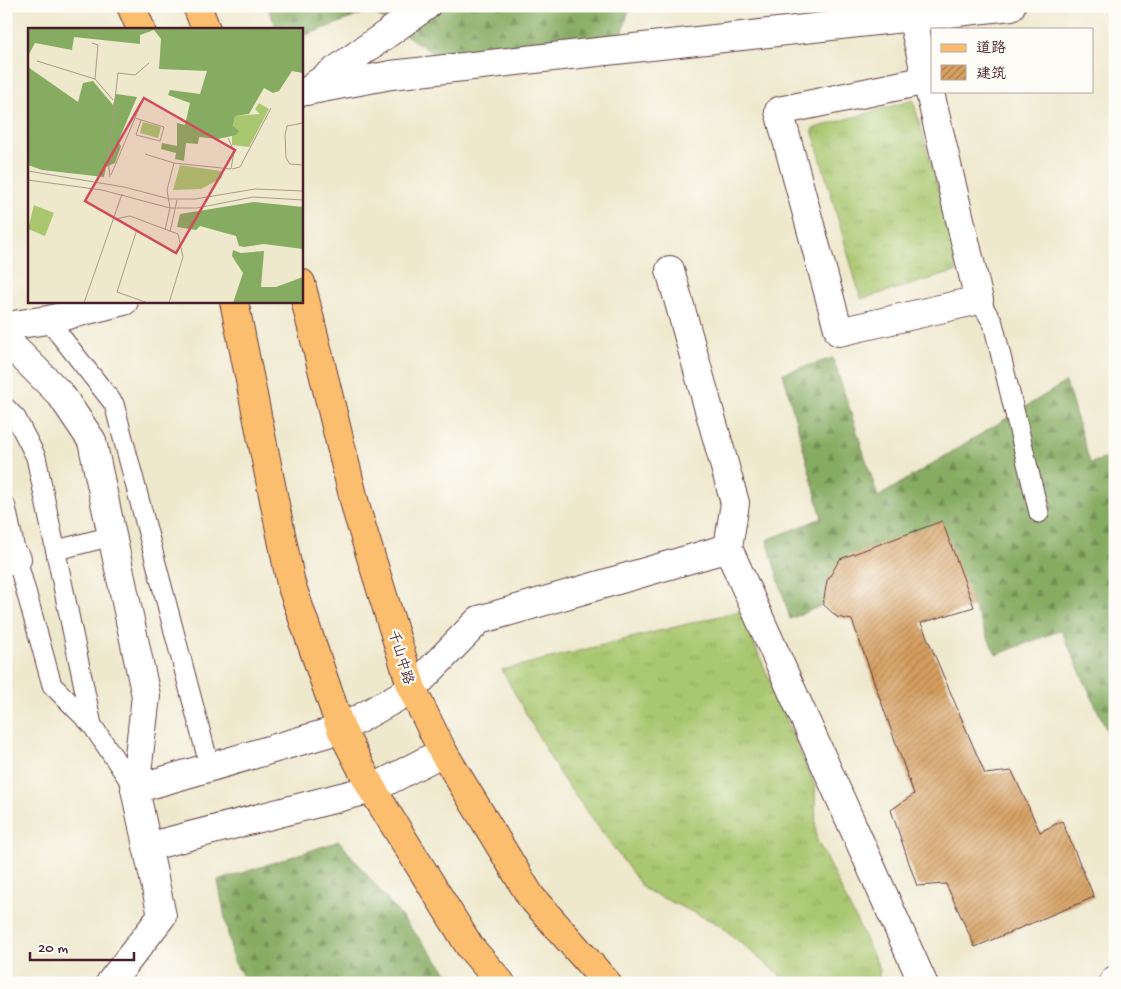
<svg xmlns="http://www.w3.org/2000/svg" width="1121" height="989" font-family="'Gochi Hand','LXGW WenKai TC',sans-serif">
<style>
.grass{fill:url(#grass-tufts);stroke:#7a734d}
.forest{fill:url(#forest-firs);stroke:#686646}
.building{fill:url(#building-hatch)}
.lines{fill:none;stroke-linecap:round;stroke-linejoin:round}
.service-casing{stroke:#633d43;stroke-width:21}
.minor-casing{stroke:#633d43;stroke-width:30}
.primary-casing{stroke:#633d43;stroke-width:30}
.service{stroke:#fff;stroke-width:19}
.minor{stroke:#fff;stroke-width:28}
.primary{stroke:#fbbd6e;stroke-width:28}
.labels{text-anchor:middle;stroke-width:4.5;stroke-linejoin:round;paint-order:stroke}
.street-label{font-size:14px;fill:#4a1f2b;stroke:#fdfcf7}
.inset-road{fill:none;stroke:#ac988c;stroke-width:1}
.view{fill:#d1495b;fill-opacity:0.15;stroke:#d1495b;stroke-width:2.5}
.inset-edge{fill:none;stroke:#4a1f2b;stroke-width:2.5}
</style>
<defs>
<pattern id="grass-tufts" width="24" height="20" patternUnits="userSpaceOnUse" patternTransform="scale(1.25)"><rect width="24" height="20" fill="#a9c76f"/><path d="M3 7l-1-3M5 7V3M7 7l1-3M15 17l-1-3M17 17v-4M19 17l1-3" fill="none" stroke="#93aa60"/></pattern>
<pattern id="forest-firs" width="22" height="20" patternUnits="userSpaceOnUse" patternTransform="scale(1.25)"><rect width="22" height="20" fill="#86ac62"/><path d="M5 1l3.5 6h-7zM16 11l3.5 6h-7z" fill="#708b51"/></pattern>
<pattern id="building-hatch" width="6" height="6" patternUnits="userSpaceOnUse" patternTransform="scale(1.25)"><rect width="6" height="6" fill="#d59f5f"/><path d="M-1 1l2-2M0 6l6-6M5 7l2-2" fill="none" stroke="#af814f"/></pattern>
</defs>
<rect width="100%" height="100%" fill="#fdfcf7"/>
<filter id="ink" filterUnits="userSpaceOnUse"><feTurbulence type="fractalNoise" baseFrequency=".02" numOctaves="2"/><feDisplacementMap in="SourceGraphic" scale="10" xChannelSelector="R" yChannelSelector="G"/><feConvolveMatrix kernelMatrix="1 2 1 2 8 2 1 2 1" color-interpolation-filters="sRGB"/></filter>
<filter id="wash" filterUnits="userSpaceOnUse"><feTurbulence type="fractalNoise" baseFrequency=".0096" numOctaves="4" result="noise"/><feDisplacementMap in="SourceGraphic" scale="20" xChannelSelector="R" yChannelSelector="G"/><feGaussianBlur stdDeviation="1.12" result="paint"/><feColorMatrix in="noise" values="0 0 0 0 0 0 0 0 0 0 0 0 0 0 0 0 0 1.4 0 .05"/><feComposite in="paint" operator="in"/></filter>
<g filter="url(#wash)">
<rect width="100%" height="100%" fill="#eee8cc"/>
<path class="grass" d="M913,100L961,270L861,299L812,129Z
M740,611L815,786L816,838L880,969L878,983H789L718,924L644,889L560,775L502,670Z"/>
<path class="forest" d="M267,6H630L621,39L452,66L370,11L301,37V29H277Z
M833,358L878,497L1066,382L1090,463L1115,456V748L1061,630L996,655L948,551L790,619L767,540L822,518L783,373Z
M339,841L456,983H247L233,960L218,881Z"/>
<g id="blocks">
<path class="building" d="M942,521L974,607L921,623L985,774L1012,771L1040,832L1062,821L1094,897L975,947L946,884L917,886L891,810L914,794L852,620L837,617L823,604L827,581L840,559Z"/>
</g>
</g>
<g filter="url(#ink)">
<use href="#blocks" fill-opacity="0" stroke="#633d43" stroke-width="1"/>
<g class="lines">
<defs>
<path id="service" d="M979,300L993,323L1039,513
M48,320L114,404L210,768
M6,408L16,418L36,457L92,725L135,789
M6,507L17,559L52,685L92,725
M57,550L112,536"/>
<path id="minor" d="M912,17L979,300L839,332L779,111L927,80
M315,85L426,6
M301,92L391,75L1011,6
M670,270L735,503L728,548L923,983
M6,326L48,320L124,301
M6,340L61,395L92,441L146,696L135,789L162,916L110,983
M6,562L17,559
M135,789L341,729L412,689L479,620L728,548
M147,847L372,789L443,752
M1113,983L1115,980"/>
<path id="primary" d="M131,6L141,29
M197,6L206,29
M301,283L357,512L412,689L443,752L531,897L607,983
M234,301L291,584L341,729L372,789L470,947L501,983"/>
</defs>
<use href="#service" class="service-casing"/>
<use href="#minor" class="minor-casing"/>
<use href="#primary" class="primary-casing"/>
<use href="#service" class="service"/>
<use href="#minor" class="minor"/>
<use href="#primary" class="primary"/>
</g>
</g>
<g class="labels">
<g class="street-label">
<text transform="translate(402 657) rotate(73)" y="5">千山中路</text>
</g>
</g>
<g transform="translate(28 28)">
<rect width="275" height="275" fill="#eee8cc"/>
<path d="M231,75L241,81L221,119L204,117V107H208L205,98L207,88L232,86L227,81ZM115,94L133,99L130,110L112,105ZM152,137L193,143L194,150L173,161L145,162Z" fill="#a9c76f"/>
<path d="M0,0H275V45L264,43L251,63L245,65L236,60L221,86L207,88L205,98L211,103L208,107L190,111L171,109L170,116L158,115L156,133L147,131L148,125L133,121L134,115L149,118V95L157,97L162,75L140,67L142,62L172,66L179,43L131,41L133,11L126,2L112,7V16L46,9L44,22L7,15L0,28ZM0,39L50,74L55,55L65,53L85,77L88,66L109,69L90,114L93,118L87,135L78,139L76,149L14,142L0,137ZM226,174L275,179V221L236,216L216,219L211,218L208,208L172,198L168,202L149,199L152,186ZM205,222L213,225L236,223L233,259H248L275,249V275H205L215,245L204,228Z" fill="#86ac62"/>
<path d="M6,177L26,185L17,208L0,201Z" fill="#a9c76f"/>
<path class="inset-road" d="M64,15L70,17L67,51M9,33L67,51L85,72M107,90L136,99L132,113L108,107L113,92M275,95L259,98L257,107L258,130L262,136L275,137M117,126L146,135L203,141L206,123L200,110M204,141L212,139L243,80M0,143L96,159L142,171H167L227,161L275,163M83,147L115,71M82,149L80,132L90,45L107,47L121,35M0,152L74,162L142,180H169L225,169L275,172M87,191L102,188L150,206L155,229L141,275M109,201L89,264L120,275M137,202L142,180L139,162L146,135M142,204L149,172M56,275L94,166"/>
<path class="view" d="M116,70L207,122L148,225L57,173Z"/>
<rect width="275" height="275" class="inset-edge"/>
</g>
<rect width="1121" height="989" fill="none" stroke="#fdfcf7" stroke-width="25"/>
<rect x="931" y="28" width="162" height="65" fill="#fdfcf7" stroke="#b5a4a5"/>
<rect x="941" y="44" width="25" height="8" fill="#fbbd6e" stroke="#b5a4a5"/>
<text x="976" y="52" font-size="15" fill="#4a1f2b">道路</text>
<rect x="941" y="65" width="25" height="15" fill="url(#building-hatch)" stroke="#b5a4a5"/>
<text x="976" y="78" font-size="15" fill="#4a1f2b">建筑</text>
<path d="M30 952v8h104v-8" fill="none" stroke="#4a1f2b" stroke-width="2.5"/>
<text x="38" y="952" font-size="15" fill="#4a1f2b" stroke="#fdfcf7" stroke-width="4" paint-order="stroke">20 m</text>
</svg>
